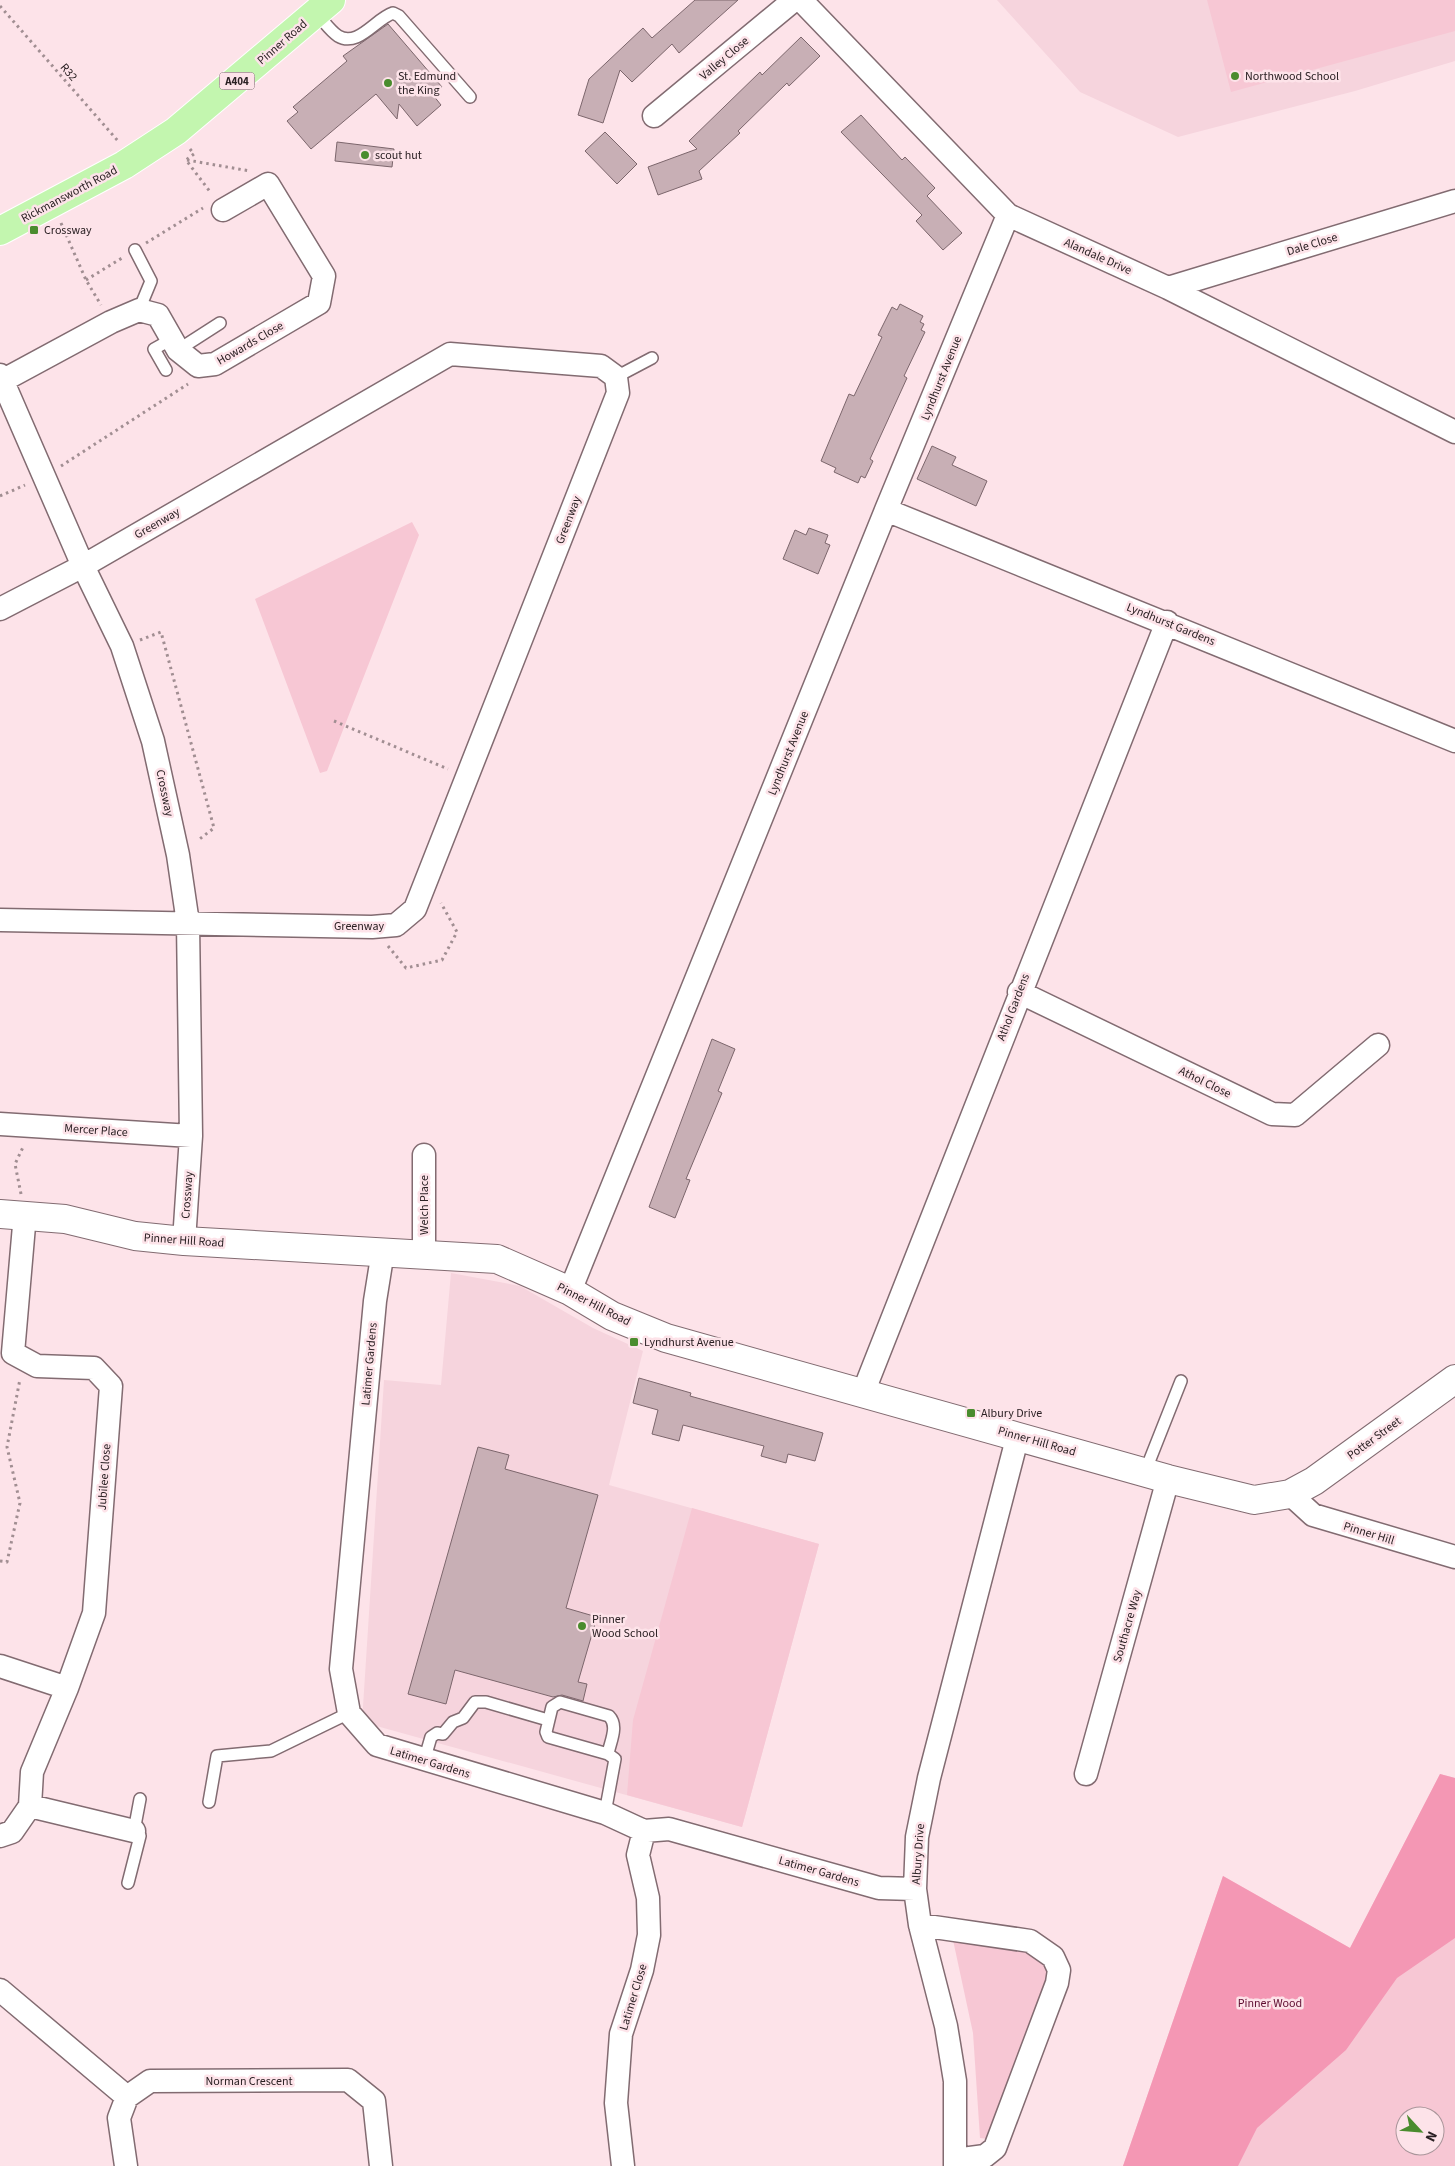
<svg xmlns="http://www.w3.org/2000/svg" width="1455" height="2166" font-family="'Source Sans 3',sans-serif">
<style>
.built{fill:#f6d4dd}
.green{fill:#f7c7d4;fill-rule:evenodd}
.forest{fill:#f497b4}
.building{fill:#c8afb5;stroke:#7c666c}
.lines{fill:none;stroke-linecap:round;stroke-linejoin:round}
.service-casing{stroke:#826b71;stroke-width:14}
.minor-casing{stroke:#826b71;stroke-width:25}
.tertiary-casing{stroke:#826b71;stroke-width:30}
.primary-casing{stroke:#fff;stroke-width:30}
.path{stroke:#a18e92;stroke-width:3;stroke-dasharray:2.5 4;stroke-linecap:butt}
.service{stroke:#fff;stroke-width:11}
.minor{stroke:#fff;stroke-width:22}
.tertiary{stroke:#fff;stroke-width:28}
.primary{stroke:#c3f6af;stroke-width:28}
.poi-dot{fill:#4a8c2e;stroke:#fde3e9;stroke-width:2}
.labels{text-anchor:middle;stroke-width:5;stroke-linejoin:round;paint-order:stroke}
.shield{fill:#fde3e9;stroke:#6a5b5f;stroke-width:1}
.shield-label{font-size:11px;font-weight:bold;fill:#2b2124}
.street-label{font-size:12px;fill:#2b2124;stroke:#fde3e9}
.poi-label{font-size:12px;fill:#2b2124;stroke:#fde3e9;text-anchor:start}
.park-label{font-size:12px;fill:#5f0d31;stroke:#fde3e9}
</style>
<rect width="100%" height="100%" fill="#fde3e9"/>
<path class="built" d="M997,0H1455V61L1355,91L1178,137L1080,92Z
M451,1273L520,1286L593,1328L643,1351L609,1485L819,1544L742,1827L362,1722L384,1380L441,1385Z"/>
<path class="green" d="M1207,0H1455V31L1231,92Z
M412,522L419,535L327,771L320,773L255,599Z
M692,1508L819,1544L742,1827L627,1795L633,1720Z
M1440,1774L1455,1778V2166H1123L1223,1876L1350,1948ZM1405,2116H1435V2146H1405Z
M953,1940L1032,1948L1048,1959L1049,1976L988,2139L980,2138L973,2033Z"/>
<path class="forest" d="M1440,1774L1455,1778V1938L1397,1978L1346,2050L1257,2128L1238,2166H1123L1223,1876L1350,1948Z"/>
<path class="building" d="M695,0H738L679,53L672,44L632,82L620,70L603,123L578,115L589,79L643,28L652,38Z
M388,24L442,87L433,95L441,105L417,126L399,104L397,119L376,94L311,149L287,121L298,112L293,107L347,61L343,56Z
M801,37L820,56L789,86L787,83L738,131L740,133L699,171L702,179L658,195L648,167L697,149L689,141L760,72L762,75Z
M861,115L902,160L905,157L935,188L927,196L962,233L943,250L916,221L922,215L841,132Z
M605,132L637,164L617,184L585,151Z
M337,142L394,149L392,167L335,161Z
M900,304L923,316L920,322L924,324L921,330L925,332L904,376L907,378L870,459L873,461L865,478L861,476L858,483L834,472L836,468L821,461L849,394L854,396L882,337L878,335L892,307L897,310Z
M932,446L956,457L952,465L987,481L976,506L917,479Z
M809,528L828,535L825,543L830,545L818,574L783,559L795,530L806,535Z
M712,1039L735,1049L718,1091L722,1093L686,1179L690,1180L675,1218L649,1207Z
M639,1378L691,1393L690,1396L823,1433L815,1461L788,1454L786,1463L761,1456L764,1446L683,1425L679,1441L652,1434L658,1410L633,1403Z
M478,1447L509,1455L505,1469L598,1495L566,1608L597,1617L578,1682L587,1684L583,1701L562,1695L553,1697L455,1670L446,1704L408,1694Z"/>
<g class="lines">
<defs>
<path id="service" d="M316,13C323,20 330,31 338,36C358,48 375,19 393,13L399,16L470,97
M135,250L151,281L139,310
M178,350L220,323
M166,370L154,349L172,339
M616,377L652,358
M1145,1472L1181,1381
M424,1761L431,1737L437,1733L443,1734L453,1722L463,1718L475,1702H486L548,1720
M209,1802L217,1756L271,1751L349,1713
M605,1813L615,1759L608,1754C610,1742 619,1726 609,1716L560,1702L552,1707L546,1732L548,1737L608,1754
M128,1883L140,1836L134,1831L140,1799"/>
<path id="minor" d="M801,0L1008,215L1168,288L1455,432
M654,116L794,0
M1168,288L1455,201
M0,375L83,566L122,646L153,741L178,855L188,923L191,1136L184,1241
M0,382L111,322L139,310L158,315L178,350L198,366L215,364L319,303L324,276L268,184L223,210
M886,510L1455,741
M0,609L83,566L450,354L601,366L616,377L618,393L415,909L396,925L372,927L0,920
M1019,992L1272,1114L1295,1115L1378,1045
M0,1124L191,1136
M25,1214L13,1353L37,1366L94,1368L111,1386L94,1613L67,1688L32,1772L30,1806L134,1831
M383,1251L375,1301L341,1669L349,1713L377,1745L605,1813L644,1831L669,1829L879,1888L915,1889
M424,1255V1155
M570,1291L886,510L1008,215
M863,1393L1167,622
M1290,1494L1313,1515L1455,1557
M0,1666L67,1688
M1086,1774L1168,1479
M0,1836L12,1832L30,1806
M920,1925L1030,1941L1053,1957L1059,1970L1057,1983L995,2148L985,2156L955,2160
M0,1990L127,2097
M126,2166L119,2118L127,2097L150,2081L348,2080L374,2101L381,2166
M623,2166L616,2103L621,2034L642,1970L649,1935L648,1898L638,1855L644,1831
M955,2166V2081L946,2026L920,1925L915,1889L917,1837L929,1778L1018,1435"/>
<path id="tertiary" d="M0,1214L65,1219L135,1236L184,1241L497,1259L570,1291L612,1316L666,1338L1168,1479L1254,1500L1290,1494L1314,1481L1455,1379"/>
<path id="primary" d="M0,231L124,165L176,131L331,0"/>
</defs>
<use href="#service" class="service-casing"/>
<use href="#minor" class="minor-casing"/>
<use href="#tertiary" class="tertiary-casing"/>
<use href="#primary" class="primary-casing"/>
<path class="path" d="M0,6L118,141
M190,149L194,154L186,160L211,193
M187,160L250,171
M61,223L86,280L101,305
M146,243L203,208
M86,280L122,258
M61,466L188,384
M0,496L25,485
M140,640L161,632L214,828L197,841
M334,721L448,769
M388,946L406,968L442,960L457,932L441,903
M21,1194L15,1164L24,1145
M0,1561L7,1562L20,1503L7,1447L20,1379"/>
<use href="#service" class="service"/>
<use href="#minor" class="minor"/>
<use href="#tertiary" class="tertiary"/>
<use href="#primary" class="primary"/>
</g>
<g class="poi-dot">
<circle cx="1235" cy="76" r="5"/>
<circle cx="388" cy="83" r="5"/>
<circle cx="365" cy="155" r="5"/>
<rect x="29" y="225" width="10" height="10" rx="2.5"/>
<rect x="629" y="1337" width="10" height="10" rx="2.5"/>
<rect x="966" y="1408" width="10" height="10" rx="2.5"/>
<circle cx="582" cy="1626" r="5"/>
</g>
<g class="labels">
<rect class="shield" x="219.5" y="72.5" width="35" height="17" rx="4"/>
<g class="shield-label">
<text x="237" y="85">A404</text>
</g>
<g class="street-label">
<text transform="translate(282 42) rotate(-41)" y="4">Pinner Road</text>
<text transform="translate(724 58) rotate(-40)" y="4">Valley Close</text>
<text transform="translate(69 72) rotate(49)" y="4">R32</text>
<text transform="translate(69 194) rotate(-28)" y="4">Rickmansworth Road</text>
<text transform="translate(1312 244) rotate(-17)" y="4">Dale Close</text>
<text transform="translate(1098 256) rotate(24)" y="4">Alandale Drive</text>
<text transform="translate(250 343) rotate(-30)" y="4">Howards Close</text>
<text transform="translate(941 378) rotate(-68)" y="4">Lyndhurst Avenue</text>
<text transform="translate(568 520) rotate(-69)" y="4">Greenway</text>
<text transform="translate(157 523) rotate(-30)" y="4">Greenway</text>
<text transform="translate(1171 624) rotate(22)" y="4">Lyndhurst Gardens</text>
<text transform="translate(788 753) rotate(-68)" y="4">Lyndhurst Avenue</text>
<text transform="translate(165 793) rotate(78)" y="4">Crossway</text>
<text x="359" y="930">Greenway</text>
<text transform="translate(1013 1007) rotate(-69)" y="4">Athol Gardens</text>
<text transform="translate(1205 1082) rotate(26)" y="4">Athol Close</text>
<text transform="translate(96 1130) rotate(4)" y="4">Mercer Place</text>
<text transform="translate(187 1195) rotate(-86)" y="4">Crossway</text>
<text transform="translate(424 1205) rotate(-90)" y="4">Welch Place</text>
<text transform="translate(184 1240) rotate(4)" y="4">Pinner Hill Road</text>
<text transform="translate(594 1304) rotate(27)" y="4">Pinner Hill Road</text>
<text transform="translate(369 1364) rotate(-85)" y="4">Latimer Gardens</text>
<text transform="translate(1374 1438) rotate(-36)" y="4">Potter Street</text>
<text transform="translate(1037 1441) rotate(16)" y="4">Pinner Hill Road</text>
<text transform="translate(104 1477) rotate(-86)" y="4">Jubilee Close</text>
<text transform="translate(1369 1533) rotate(17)" y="4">Pinner Hill</text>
<text transform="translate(1127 1626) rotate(-74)" y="4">Southacre Way</text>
<text transform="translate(430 1762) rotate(17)" y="4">Latimer Gardens</text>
<text transform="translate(918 1854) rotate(-86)" y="4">Albury Drive</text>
<text transform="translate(819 1871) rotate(16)" y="4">Latimer Gardens</text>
<text transform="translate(633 1997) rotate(-73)" y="4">Latimer Close</text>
<text x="249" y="2085">Norman Crescent</text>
</g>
<g class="poi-label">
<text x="398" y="80">St. Edmund<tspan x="398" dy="14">the King</tspan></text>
<text x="1245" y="80">Northwood School</text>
<text x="375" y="159">scout hut</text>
<text x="44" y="234">Crossway</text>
<text x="644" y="1346">Lyndhurst Avenue</text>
<text x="981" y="1417">Albury Drive</text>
<text x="592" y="1623">Pinner<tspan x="592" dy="14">Wood School</tspan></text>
</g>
<g class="park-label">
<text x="1270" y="2007">Pinner Wood</text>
</g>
</g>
<g transform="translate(1420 2131) rotate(116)"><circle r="24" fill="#fde3e9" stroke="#a9959a"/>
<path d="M0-4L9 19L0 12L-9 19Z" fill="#4a8c2e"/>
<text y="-8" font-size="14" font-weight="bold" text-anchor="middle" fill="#2b2124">N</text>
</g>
</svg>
